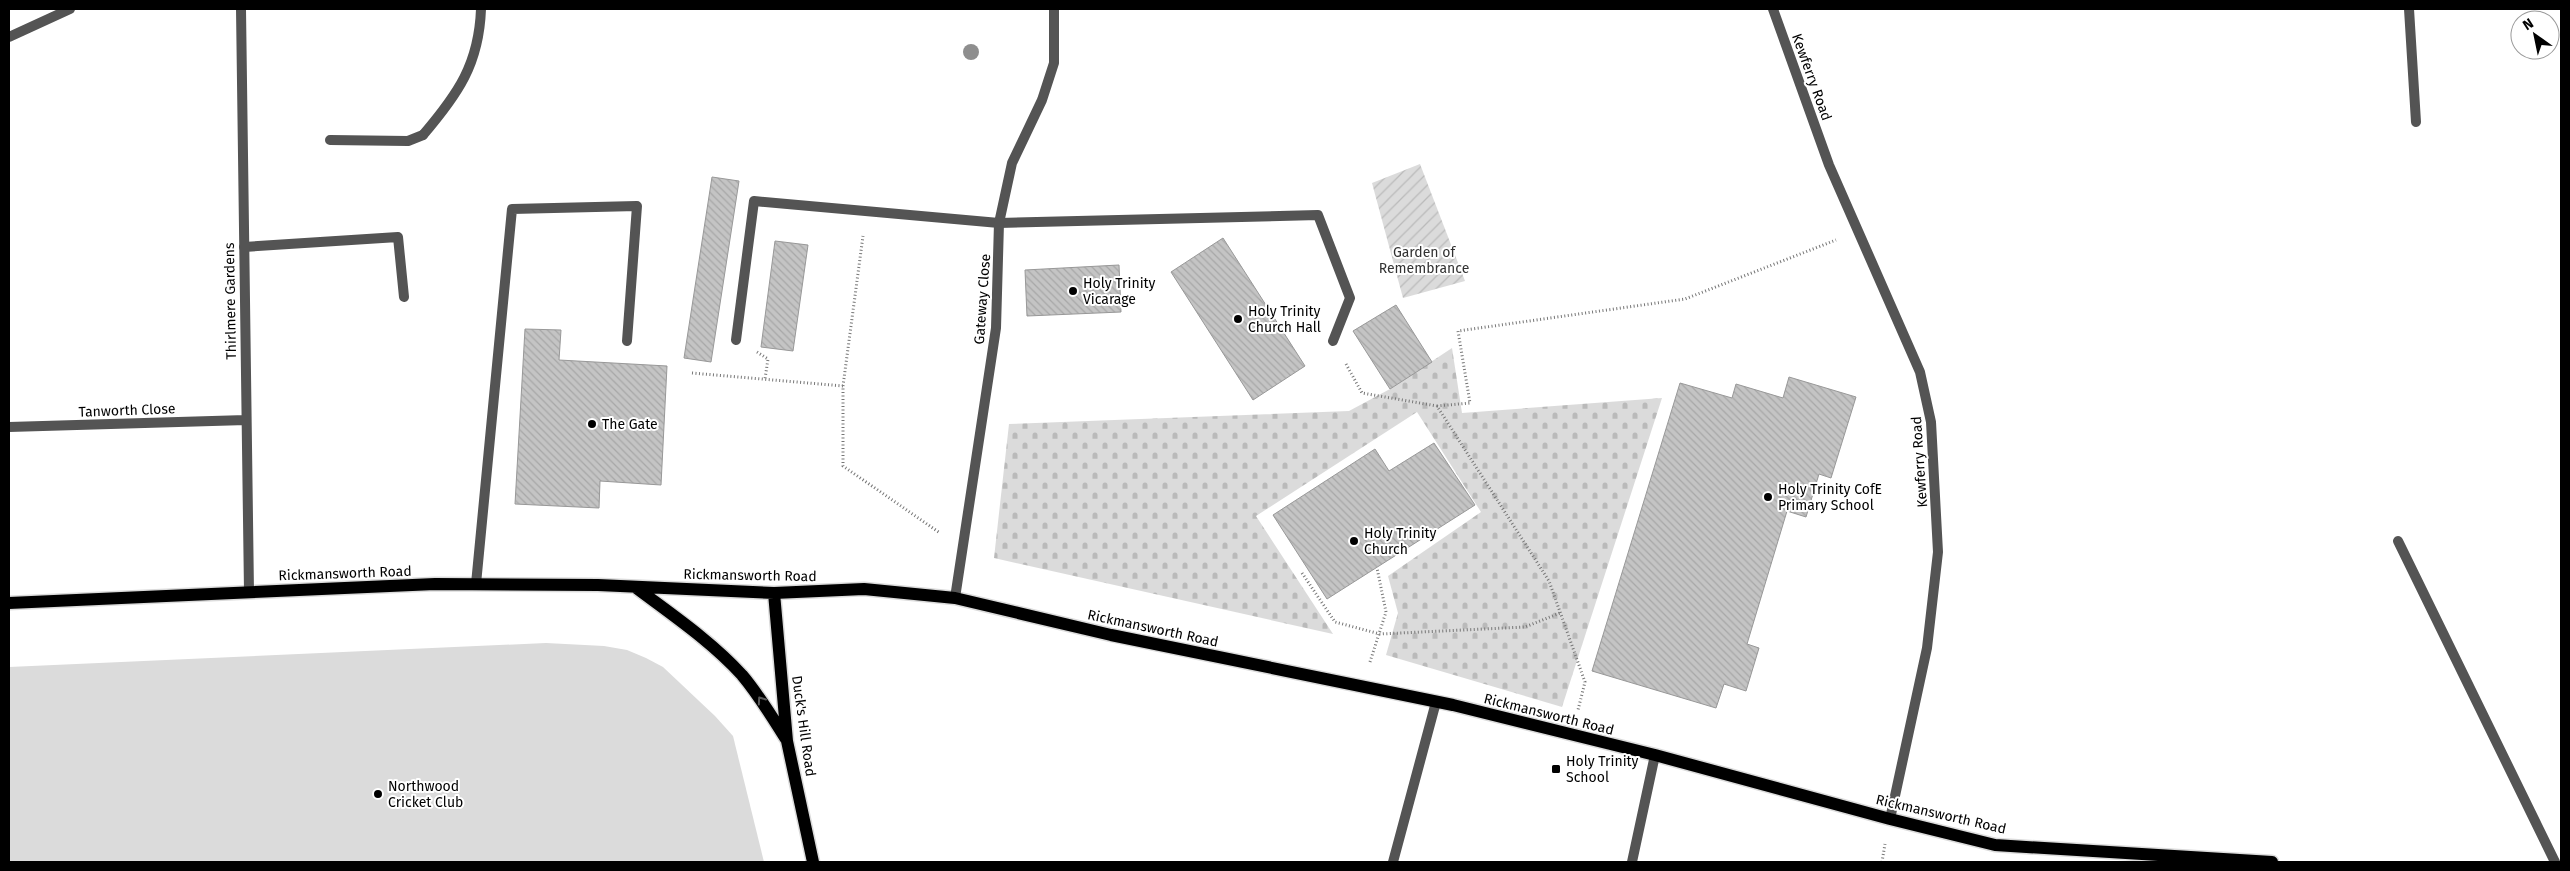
<svg xmlns="http://www.w3.org/2000/svg" width="2570" height="871" font-family="'Fira Sans',sans-serif">
<style>
.cemetery{fill:url(#cemetery-stones)}
.garden{fill:url(#garden-furrows)}
.pitch{fill:#dbdbdb}
.building{fill:url(#building-back-hatch);stroke:#989898}
.lines{fill:none;stroke-linecap:round;stroke-linejoin:round}
.primary-casing{stroke:#dbdbdb;stroke-width:15}
.path{stroke:#767676;stroke-width:3;stroke-dasharray:1 2.5;stroke-linecap:butt}
.lane{stroke:#545454;stroke-width:10}
.street{stroke:#545454;stroke-width:10}
.primary{stroke:#000;stroke-width:12}
.tree{fill:#8e8e8e}
.oneway{stroke:#595959}
.poi-dot{fill:#000;stroke:#fff;stroke-width:2}
.labels{text-anchor:middle;stroke-width:4;stroke-linejoin:round;paint-order:stroke}
.street-label{font-size:14px;fill:#000;stroke:#fff}
.park-label{font-size:14px;fill:#323232;stroke:#fff}
.poi-label{font-size:14px;fill:#000;stroke:#fff;text-anchor:start}
</style>
<defs>
<pattern id="cemetery-stones" width="16" height="16" patternUnits="userSpaceOnUse" patternTransform="scale(1.25)"><rect width="16" height="16" fill="#dbdbdb"/><path d="M2 7V4a2 2 0 0 1 4 0v3zM10 15v-3a2 2 0 0 1 4 0v3z" fill="#bababa"/></pattern>
<pattern id="garden-furrows" width="10" height="10" patternUnits="userSpaceOnUse" patternTransform="scale(1.25)"><rect width="10" height="10" fill="#dbdbdb"/><path d="M-1 1l2-2M0 10L10 0M9 11l2-2" fill="none" stroke="#bababa"/></pattern>
<pattern id="building-back-hatch" width="6" height="6" patternUnits="userSpaceOnUse" patternTransform="scale(1.25)"><rect width="6" height="6" fill="#c4c4c4"/><path d="M-1 5l2 2M0 0l6 6M5-1l2 2" fill="none" stroke="#a7a7a7"/></pattern>
</defs>
<rect width="100%" height="100%" fill="#fff"/>
<path class="cemetery" d="M1452,348L1462,413L1662,398L1562,707L1386,655L1398,613L1388,576L1481,512L1417,412L1256,516L1333,634L994,558L1009,424L1349,411L1390,389Z"/>
<path class="garden" d="M1420,164L1465,281L1403,298L1372,183Z"/>
<path class="pitch" d="M546,643L604,646L627,650L646,658L663,667L715,716L733,736L764,862H9V667Z"/>
<path class="building" d="M712,177L739,181L711,362L684,358Z
M1223,238L1305,366L1253,400L1171,272Z
M775,241L808,245L793,351L761,347Z
M1119,265L1121,312L1027,316L1025,270Z
M1396,305L1432,362L1390,389L1353,331Z
M525,329L561,330L559,360L667,366L661,485L600,481L599,508L515,504Z
M1789,377L1856,397L1831,478L1819,474L1806,517L1787,511L1747,644L1759,648L1746,691L1724,684L1716,708L1592,671L1680,383L1732,398L1736,384L1783,398Z
M1434,443L1475,505L1327,599L1273,515L1375,449L1389,471Z"/>
<g class="lines">
<defs>
<path id="primary" d="M635,587C671,614 711,641 742,675C759,695 772,717 786,739
M774,593L787,741L813,862
M9,603L435,584L598,585L774,593L864,589L955,598L1111,635L1453,705L1655,755L1890,819L1995,845L2272,862"/>
</defs>
<use href="#primary" class="primary-casing"/>
<path class="path" d="M757,352L768,359L765,379
M1346,364L1362,393L1437,406L1549,581L1585,682L1578,710
M692,373L843,386V466L940,533
M843,386L863,236
M1437,406L1470,403L1458,331L1685,299L1836,240
M1302,573L1335,622L1380,634L1525,627L1560,613
M1370,662L1386,612L1377,568
M1882,862L1885,844"/>
<path class="lane" d="M2409,9L2416,122
M330,140L408,141L423,135
M244,247L398,237L404,297
M736,340L754,201L999,223L1318,215L1350,298L1333,341
M2398,541L2555,862
M476,584L512,209L637,206L627,341
M1393,862L1436,702"/>
<path class="street" d="M241,9L249,592
M1773,9L1829,165L1920,372L1931,422L1938,552L1927,648L1890,819
M9,37L70,9
M423,135C458,94 479,64 481,9
M9,427L246,420
M955,598L996,328L999,223L1012,163L1042,100L1054,63V9
M1632,862L1655,755"/>
<use href="#primary" class="primary"/>
</g>
<circle class="tree" cx="971" cy="52" r="8"/>
<defs><path id="oneway-chevron" d="M-2-3.5L2.5 0L-2 3.5" fill="none" stroke-width="1.6" stroke-linecap="round" stroke-linejoin="round" transform="scale(1.25)"/></defs>
<use class="oneway" href="#oneway-chevron" transform="translate(761 700) rotate(-125)"/>
<g class="poi-dot">
<circle cx="1073" cy="291" r="5"/>
<circle cx="1238" cy="319" r="5"/>
<circle cx="592" cy="424" r="5"/>
<circle cx="1768" cy="497" r="5"/>
<circle cx="1354" cy="541" r="5"/>
<rect x="1551" y="764" width="10" height="10" rx="2.5"/>
<circle cx="378" cy="794" r="5"/>
</g>
<g class="labels">
<g class="street-label">
<text transform="translate(1812 77) rotate(70)" y="5">Kewferry Road</text>
<text transform="translate(982 299) rotate(-86)" y="5">Gateway Close</text>
<text transform="translate(230 301) rotate(-91)" y="5">Thirlmere Gardens</text>
<text transform="translate(127 410) rotate(-2)" y="5">Tanworth Close</text>
<text transform="translate(1919 462) rotate(-94)" y="5">Kewferry Road</text>
<text transform="translate(345 573) rotate(-2)" y="5">Rickmansworth Road</text>
<text transform="translate(750 575) rotate(1)" y="5">Rickmansworth Road</text>
<text transform="translate(1153 628) rotate(12)" y="5">Rickmansworth Road</text>
<text transform="translate(1549 714) rotate(14)" y="5">Rickmansworth Road</text>
<text transform="translate(804 726) rotate(82)" y="5">Duck's Hill Road</text>
<text transform="translate(1941 814) rotate(13)" y="5">Rickmansworth Road</text>
</g>
<g class="park-label">
<text x="1424" y="257">Garden of<tspan x="1424" dy="16">Remembrance</tspan></text>
</g>
<g class="poi-label">
<text x="1083" y="288">Holy Trinity<tspan x="1083" dy="16">Vicarage</tspan></text>
<text x="1248" y="316">Holy Trinity<tspan x="1248" dy="16">Church Hall</tspan></text>
<text x="602" y="429">The Gate</text>
<text x="1778" y="494">Holy Trinity CofE<tspan x="1778" dy="16">Primary School</tspan></text>
<text x="1364" y="538">Holy Trinity<tspan x="1364" dy="16">Church</tspan></text>
<text x="1566" y="766">Holy Trinity<tspan x="1566" dy="16">School</tspan></text>
<text x="388" y="791">Northwood<tspan x="388" dy="16">Cricket Club</tspan></text>
</g>
</g>
<rect width="2570" height="871" fill="none" stroke="#000000" stroke-width="20"/>
<g transform="translate(2535 35) rotate(327)"><circle r="24" fill="#ffffff" stroke="#999999"/>
<path d="M0-4L9 19L0 12L-9 19Z" fill="#000000"/>
<text y="-8" font-size="14" font-weight="bold" text-anchor="middle" fill="#000000">N</text>
</g>
</svg>
